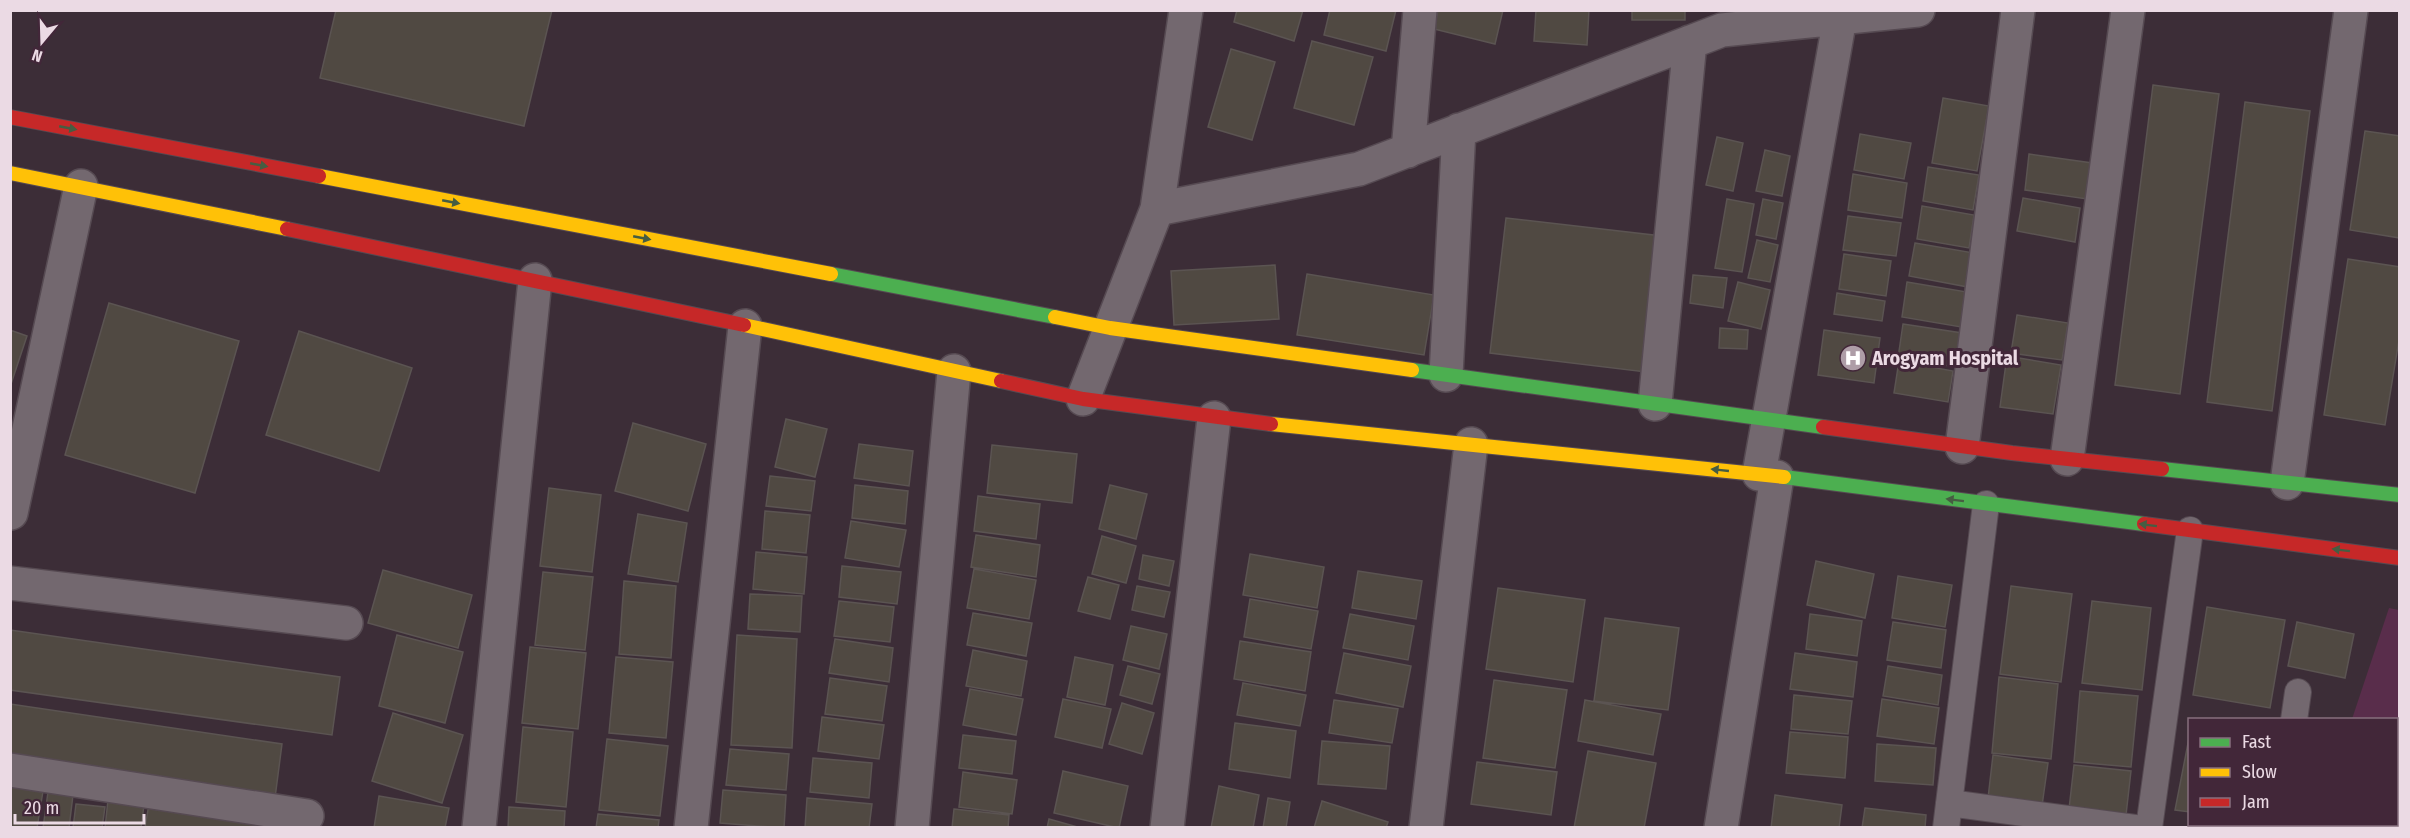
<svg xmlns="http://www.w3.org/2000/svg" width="2410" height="838" font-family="'Fira Sans Condensed',sans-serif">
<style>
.green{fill:#592d4b}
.building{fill:#504942;stroke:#5b5452;stroke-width:1.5}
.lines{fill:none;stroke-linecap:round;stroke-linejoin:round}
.lane-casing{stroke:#564a52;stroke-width:28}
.street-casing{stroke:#564a52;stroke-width:36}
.fast-casing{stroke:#564a52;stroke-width:16}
.slow-casing{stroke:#564a52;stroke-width:16}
.jam-casing{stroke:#564a52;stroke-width:16}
.lane{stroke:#73686f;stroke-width:26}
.street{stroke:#73686f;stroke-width:33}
.fast{stroke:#4caf50;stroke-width:14}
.slow{stroke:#ffc107;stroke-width:14}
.jam{stroke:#c62828;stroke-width:14}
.oneway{fill:#465d42}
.labels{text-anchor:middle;stroke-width:6;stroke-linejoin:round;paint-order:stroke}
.poi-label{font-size:20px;font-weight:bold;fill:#ebdae4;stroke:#422739;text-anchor:start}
</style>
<rect width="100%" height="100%" fill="#3c2d37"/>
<path class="green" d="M2389,608L2399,610V763L2397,762L2396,720L2352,719Z"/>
<path class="building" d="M336,10H552L524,126L320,78Z
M1237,10H1303L1294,41L1234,22Z
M1330,10H1396L1386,51L1324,35Z
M1438,10H1503L1495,44L1434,29Z
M1536,10H1589L1587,45L1534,41Z
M1632,10H1685V20H1632Z
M1312,41L1373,57L1354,125L1294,108Z
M1231,49L1275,62L1252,140L1208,127Z
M2153,85L2219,94L2180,394L2115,385Z
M1943,98L1989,106L1977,171L1932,163Z
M2245,102L2310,111L2272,411L2207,402Z
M2365,131L2400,136V238L2350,230Z
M1860,134L1911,143L1904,179L1854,170Z
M1717,137L1743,143L1733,191L1706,185Z
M1765,150L1790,156L1782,196L1756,191Z
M2029,154L2092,163L2087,199L2025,190Z
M1928,167L1979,175L1973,210L1923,201Z
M1853,174L1907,183L1902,218L1848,210Z
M2023,198L2080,208L2075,242L2017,231Z
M1727,199L1754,204L1742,272L1715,268Z
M1763,199L1783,203L1776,239L1756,235Z
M1922,206L1974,215L1969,248L1917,239Z
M1848,216L1901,223L1896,256L1843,250Z
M1506,218L1662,236L1646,372L1490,353Z
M1757,240L1778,245L1770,282L1748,278Z
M1915,243L1974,253L1968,287L1909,276Z
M1844,254L1891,261L1886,296L1839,289Z
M2348,259L2400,267V334L2385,425L2324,415Z
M1275,265L1279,319L1174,325L1171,271Z
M1307,274L1434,295L1424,355L1297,335Z
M1693,275L1727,278L1723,308L1690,303Z
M1738,282L1770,290L1761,329L1728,321Z
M1907,282L1967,292L1961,327L1902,317Z
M1837,293L1885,301L1882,321L1834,314Z
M109,303L239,341L195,493L65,455Z
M2017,315L2068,323L2062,360L2011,353Z
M1903,324L1962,333L1956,367L1898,358Z
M1720,328L1748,330L1747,349L1719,348Z
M10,330L27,336L10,387Z
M1824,330L1880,338L1874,383L1818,375Z
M299,331L412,368L379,471L266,435Z
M2007,356L2061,365L2053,414L2000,407Z
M1899,361L1953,371L1948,402L1894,393Z
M786,419L827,429L815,477L775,467Z
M633,423L706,444L688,511L615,491Z
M859,444L913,451L909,486L854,478Z
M992,445L1077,454L1072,503L987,493Z
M770,476L815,481L811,511L766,506Z
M855,485L908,491L905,524L852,518Z
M1110,485L1147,494L1136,539L1099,529Z
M549,488L601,495L592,572L540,566Z
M978,496L1040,504L1036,539L974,531Z
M765,511L810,515L806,553L762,549Z
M638,514L687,523L678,582L628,574Z
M851,521L906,530L899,567L845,558Z
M976,535L1040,545L1036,577L971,567Z
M1102,536L1136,546L1126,583L1092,574Z
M756,552L807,557L804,594L753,589Z
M1250,554L1324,567L1317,608L1243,595Z
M1143,555L1174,561L1169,586L1139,579Z
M1816,561L1874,574L1865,618L1807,605Z
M842,566L901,572L897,604L839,597Z
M974,569L1036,580L1029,619L967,608Z
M383,570L472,595L458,648L368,623Z
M1358,571L1422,581L1416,619L1352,608Z
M543,572L593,577L585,650L535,645Z
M1898,576L1952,585L1945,627L1892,618Z
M1088,577L1119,585L1110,619L1078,611Z
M624,581L676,586L671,658L619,654Z
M1137,586L1170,592L1164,617L1132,610Z
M2011,586L2072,594L2061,682L2000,674Z
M1498,588L1585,600L1573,682L1486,669Z
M750,594L802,596L800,632L748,629Z
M1250,599L1318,611L1311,649L1244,637Z
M839,601L894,607L890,642L834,636Z
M2092,601L2151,608L2142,690L2082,683Z
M2207,607L2285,620L2270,708L2193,695Z
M973,613L1032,623L1026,656L967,645Z
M1350,614L1414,626L1408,660L1343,648Z
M1810,614L1862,621L1857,656L1806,649Z
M1605,618L1679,628L1668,710L1594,701Z
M1893,622L1946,630L1941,668L1887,660Z
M2297,622L2354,634L2345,678L2288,666Z
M1131,626L1167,634L1159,669L1123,660Z
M10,630L340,677L332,735L10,690Z
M397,635L463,652L445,723L379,706Z
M737,635L797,639L792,748L731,745Z
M835,639L893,648L889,682L829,673Z
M1240,641L1311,652L1305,691L1234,679Z
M530,647L586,653L578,729L522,723Z
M973,650L1027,661L1021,696L966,686Z
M1344,653L1411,666L1403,707L1336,693Z
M1795,653L1857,662L1853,697L1790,689Z
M616,657L673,662L666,738L609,733Z
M1075,657L1113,665L1105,705L1067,697Z
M1128,666L1160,674L1152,704L1120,695Z
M1888,666L1942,675L1938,705L1883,696Z
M1999,677L2058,684L2051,759L1992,753Z
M830,678L887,686L882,721L825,714Z
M1494,680L1567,690L1555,768L1483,758Z
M1243,683L1306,695L1300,726L1237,715Z
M970,689L1023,699L1016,735L963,725Z
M2080,691L2138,696L2131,767L2074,762Z
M1794,695L1852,701L1848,734L1791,729Z
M1063,699L1111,709L1102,748L1055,737Z
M1882,699L1939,708L1934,744L1877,736Z
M1334,700L1398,709L1392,743L1329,733Z
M1585,700L1661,714L1653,755L1578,741Z
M1122,703L1154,713L1142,754L1109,744Z
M10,704L282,744L275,798L10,760Z
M393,713L463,735L442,803L372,781Z
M822,717L884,725L879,759L818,751Z
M1235,723L1296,731L1290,778L1229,769Z
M523,727L573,732L566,807L516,802Z
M1790,732L1848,737L1845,778L1786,773Z
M2190,733V812L2175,810Z
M963,735L1016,741L1012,774L959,768Z
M607,739L668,746L660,816L599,810Z
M1322,741L1390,746L1386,789L1318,784Z
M1877,744L1936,748L1933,785L1875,781Z
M730,749L789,754L786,790L726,785Z
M1588,751L1656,763L1644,828H1574Z
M1993,755L2048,763L2042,806L1988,798Z
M813,758L872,763L869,798L810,792Z
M1477,762L1557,772L1551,815L1471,804Z
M2074,765L2131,771L2126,815L2069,809Z
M1063,771L1128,786L1119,828L1054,813Z
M963,772L1017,780L1012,814L959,807Z
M10,780L44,785L37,828H10Z
M1219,786L1259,795L1253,828H1211Z
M723,790L786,795L784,828L720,823Z
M48,792L73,795L69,828H43Z
M1775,795L1842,805L1839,828H1771Z
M379,796L449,808L445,828H374Z
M807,798L872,804L869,828H805Z
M1268,798L1290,802L1286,828H1263Z
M108,800L144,805L141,828H105Z
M1322,801L1388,822L1386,828H1314Z
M76,804L105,807L102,828H73Z
M149,804L279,828H145Z
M509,807L565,811L564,828H508Z
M1865,808L1926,815L1925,828H1862Z
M954,809L1009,815L1008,828H952Z
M598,814L659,820L658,828H596Z
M1049,819L1081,828H1047Z
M2303,824H2382L2381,828H2302Z"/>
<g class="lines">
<defs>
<path id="lane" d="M2294,720L2298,692
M1949,803L2135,828
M1946,828L1986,504
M2149,828L2190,530
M2279,828V824"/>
<path id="street" d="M1408,151L1420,10
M1157,209L1359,169L1722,30L1918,10
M1446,375L1459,130
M1083,399L1157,209L1186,10
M1655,404L1690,42
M1962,447L2018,10
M2067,459L2128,10
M1759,474L1840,18
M2287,483L2351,10
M11,513L81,186
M10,583L346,623
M10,770L307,816
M479,828L535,280
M691,828L745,326
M912,828L954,371
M1167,828L1214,418
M1426,828L1471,444
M1721,828L1777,477"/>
<path id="fast" d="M831,274L1055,317
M1412,370L1823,427
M2162,469L2400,495
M1784,477L2144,524"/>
<path id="slow" d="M10,173L287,229
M319,176L831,274
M1055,317L1110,328L1412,370
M744,325L1001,381
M1271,424L1784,477"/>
<path id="jam" d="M10,117L319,176
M287,229L744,325
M1001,381L1083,399L1271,424
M1823,427L2012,453L2162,469
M2144,524L2400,558"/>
</defs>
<use href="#lane" class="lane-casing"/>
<use href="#street" class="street-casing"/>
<use href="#fast" class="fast-casing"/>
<use href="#slow" class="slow-casing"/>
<use href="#jam" class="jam-casing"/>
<use href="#lane" class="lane"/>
<use href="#street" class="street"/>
<use href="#fast" class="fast"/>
<use href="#slow" class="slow"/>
<use href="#jam" class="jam"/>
</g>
<defs><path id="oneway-solid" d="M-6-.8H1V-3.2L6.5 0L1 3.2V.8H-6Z" transform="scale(1.5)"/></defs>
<g class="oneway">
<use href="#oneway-solid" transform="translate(68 128) rotate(11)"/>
<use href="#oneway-solid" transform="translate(259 165) rotate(11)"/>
<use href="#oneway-solid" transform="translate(451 202) rotate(11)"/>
<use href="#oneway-solid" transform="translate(642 238) rotate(11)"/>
<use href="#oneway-solid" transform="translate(1720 470) rotate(-174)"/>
<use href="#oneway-solid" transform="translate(1955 500) rotate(-173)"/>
<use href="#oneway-solid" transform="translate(2148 525) rotate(-173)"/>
<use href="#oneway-solid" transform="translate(2341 550) rotate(-173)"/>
</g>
<defs>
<symbol id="hospital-disc" viewBox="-11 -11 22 22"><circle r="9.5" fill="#ae9da7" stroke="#422739"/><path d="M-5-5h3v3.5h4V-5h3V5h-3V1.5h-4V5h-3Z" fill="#fff"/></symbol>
</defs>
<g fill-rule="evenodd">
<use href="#hospital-disc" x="1838" y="343" width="30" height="30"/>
</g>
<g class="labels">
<g class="poi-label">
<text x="1872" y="365">Arogyam Hospital</text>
</g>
</g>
<rect width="2410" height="838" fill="none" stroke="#ebdae4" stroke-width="24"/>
<rect x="2188" y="718" width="210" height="108" fill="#422739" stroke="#866f7d" stroke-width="1.5"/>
<rect x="2200" y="738" width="30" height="9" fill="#4caf50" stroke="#866f7d" stroke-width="1.5"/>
<text x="2242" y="748" font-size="18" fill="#ebdae4">Fast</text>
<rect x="2200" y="768" width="30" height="9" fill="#ffc107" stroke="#866f7d" stroke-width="1.5"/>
<text x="2242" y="778" font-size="18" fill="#ebdae4">Slow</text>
<rect x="2200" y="798" width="30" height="9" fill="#c62828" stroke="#866f7d" stroke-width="1.5"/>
<text x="2242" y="808" font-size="18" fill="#ebdae4">Jam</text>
<g transform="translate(42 42) rotate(199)" stroke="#422739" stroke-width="4.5" paint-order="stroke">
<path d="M0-4.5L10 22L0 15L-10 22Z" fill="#ebdae4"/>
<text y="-9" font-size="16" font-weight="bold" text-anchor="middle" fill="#ebdae4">N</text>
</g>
<path d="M15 814v9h129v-9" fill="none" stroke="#ebdae4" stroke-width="3"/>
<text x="24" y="814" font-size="18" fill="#ebdae4" stroke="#422739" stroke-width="4.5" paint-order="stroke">20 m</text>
</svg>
